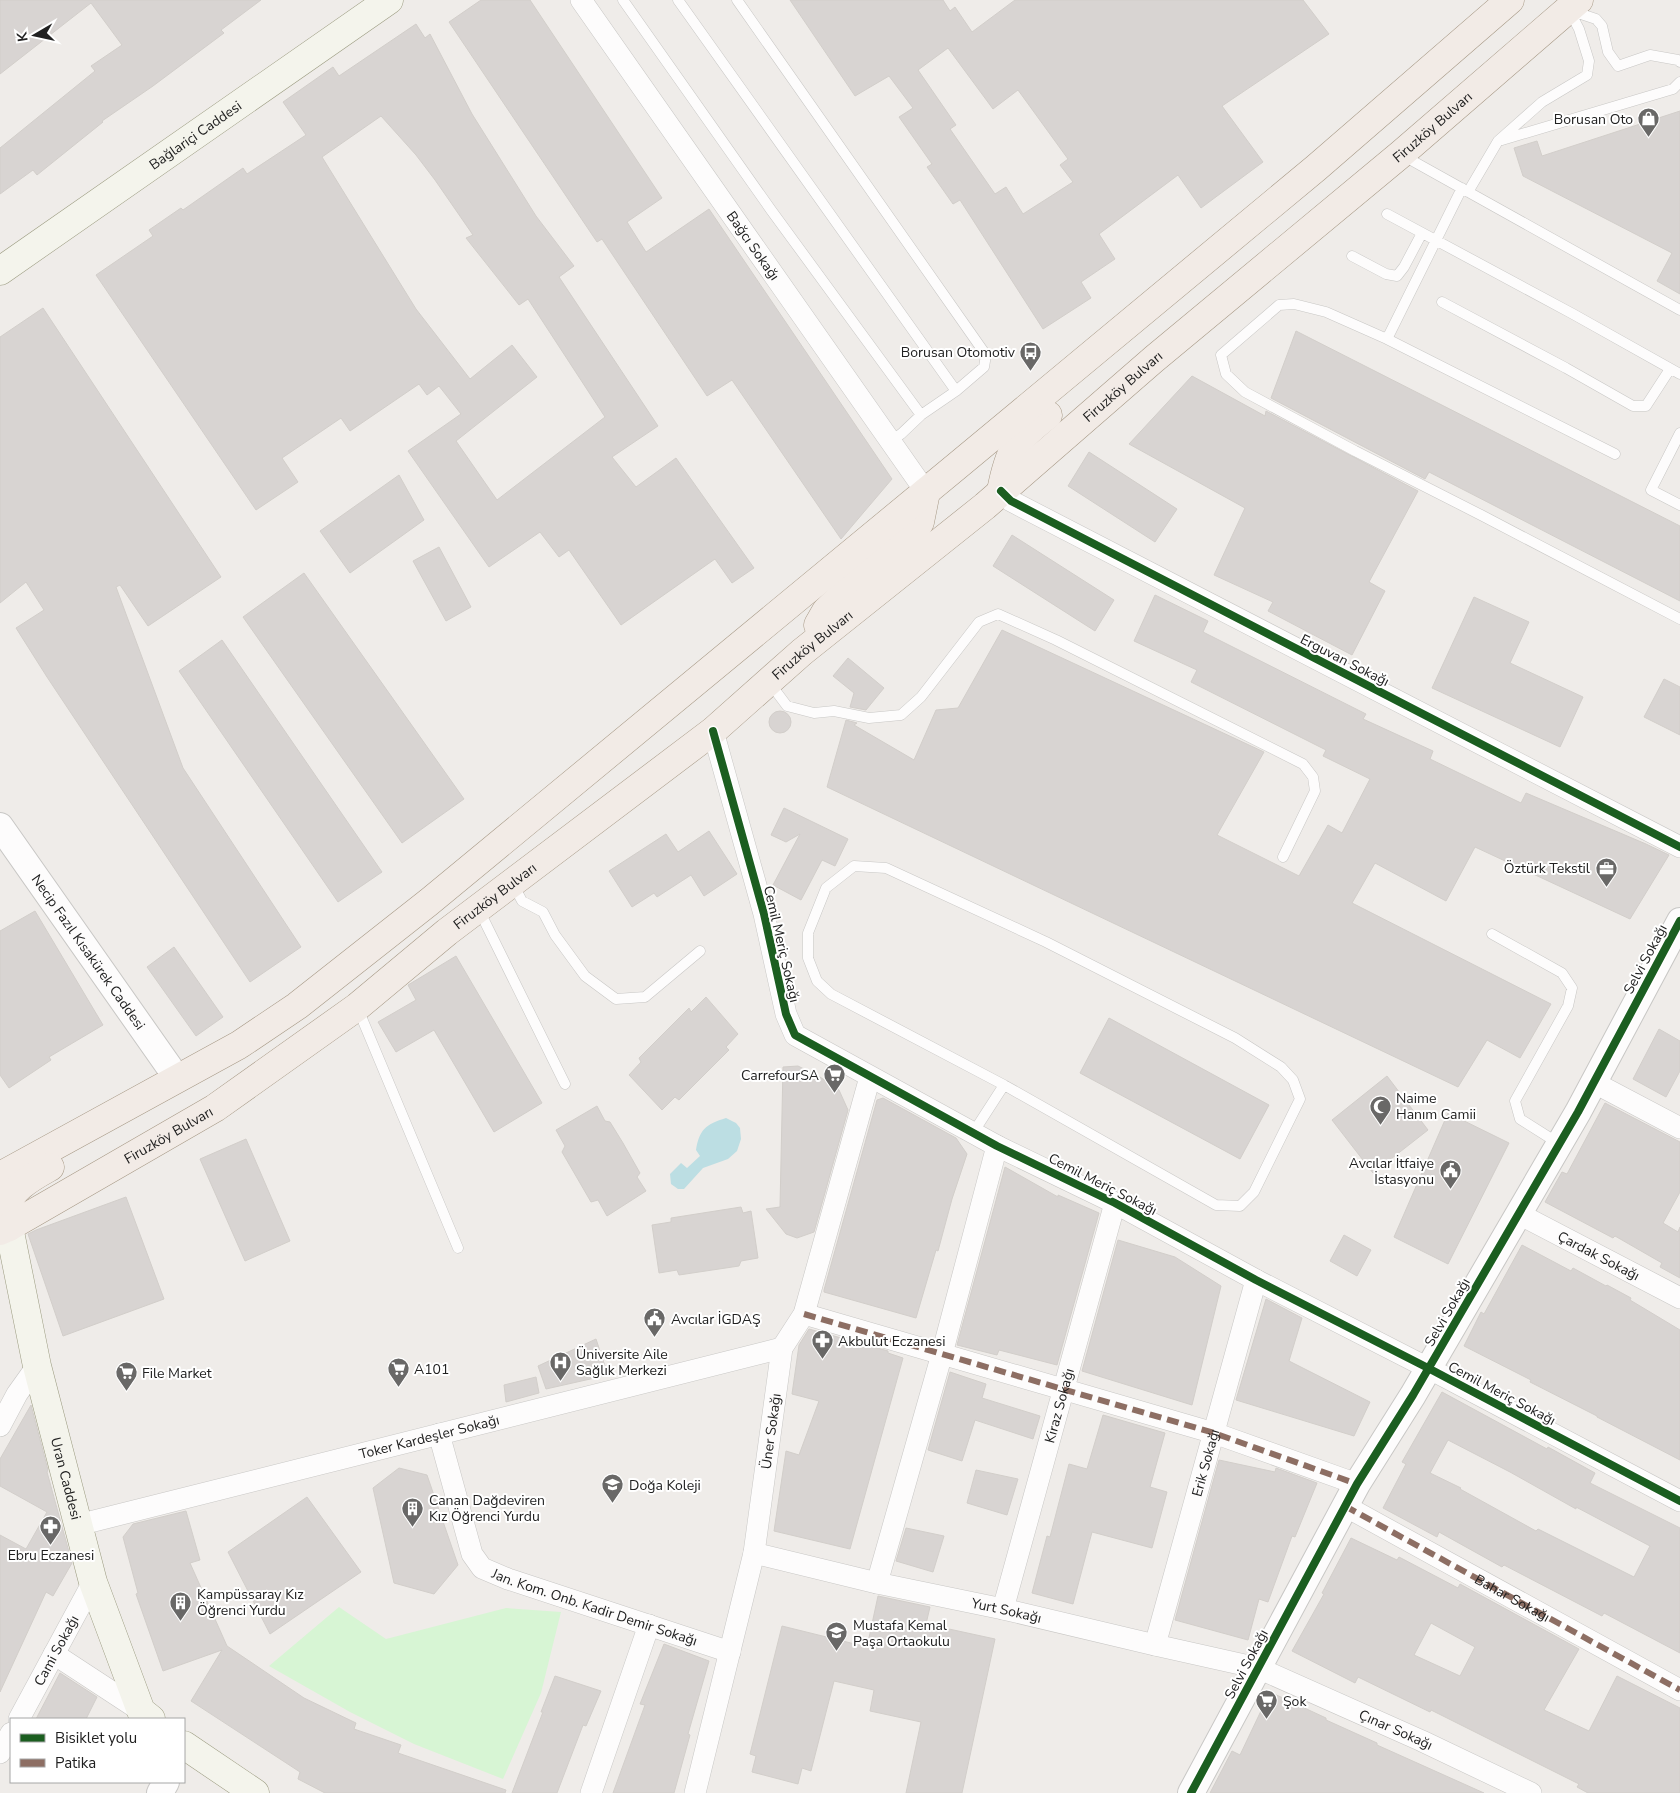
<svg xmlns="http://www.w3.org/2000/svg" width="1680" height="1793" font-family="'Nunito Sans',sans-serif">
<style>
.park{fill:#d7f5d4}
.water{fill:#bcdee3}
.building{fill:#d8d4d2;stroke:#d2ceca;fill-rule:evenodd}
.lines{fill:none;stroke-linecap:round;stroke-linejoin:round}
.service-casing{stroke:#c8c7c5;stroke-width:11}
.minor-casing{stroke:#c8c7c5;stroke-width:22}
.tertiary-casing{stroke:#c8c7c5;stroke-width:28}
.secondary-casing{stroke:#9a9a7f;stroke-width:29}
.primary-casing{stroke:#a69885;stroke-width:29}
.service{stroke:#fdfcfc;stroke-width:10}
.minor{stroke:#fdfcfc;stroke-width:21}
.tertiary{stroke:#fdfcfc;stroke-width:26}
.secondary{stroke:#f4f4ec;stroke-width:28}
.primary{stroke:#f2ebe6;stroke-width:28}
.quiet{stroke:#8d6e63;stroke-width:6;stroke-dasharray:12 6;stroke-linecap:butt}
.cycleway-casing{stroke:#fff;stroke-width:11}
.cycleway{stroke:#1b5e20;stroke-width:8}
.labels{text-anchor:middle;stroke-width:4;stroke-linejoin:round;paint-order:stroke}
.poi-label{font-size:14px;fill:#212121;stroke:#fff;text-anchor:start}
.street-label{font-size:14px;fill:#212121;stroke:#fff}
</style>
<rect width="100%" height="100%" fill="#efece9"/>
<path class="park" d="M339,1607L386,1639L506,1608L561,1612L541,1693L503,1779L414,1744L350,1712L269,1666Z"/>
<path class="water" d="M726,1118L736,1123L740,1128L741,1139L737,1151L728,1159L703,1168L684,1189H678L671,1184L670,1174L681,1163L687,1168L700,1156L696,1150C699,1130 706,1124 726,1118Z"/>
<path class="building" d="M0,0H261L221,30L224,33L153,86L102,121L103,122L37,175L33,170L0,194V148L95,71L91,66L122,45L91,3L0,74Z
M481,0H530L662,198L627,222L646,252L709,209L892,479L841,539L732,380L707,396L602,239L597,242L449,22Z
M790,0H943L950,11L955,7L972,32L1015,0H1303L1329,34L1222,106L1263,162L1201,208L1178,175L1099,234L1115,259L1081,282L1091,298L1043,329L960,200L953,204L927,167L932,164L899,117L913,108L889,76L855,96ZM948,48L993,109L1018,90L1068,159L1060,165L1073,182L1023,214L1006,187L995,194L950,129L956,125L918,70Z
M416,24L425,38L430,34L472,114L536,216L574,266L559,277L658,426L612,457L636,487L676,458L754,568L732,583L715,559L621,625L569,550L559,557L540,532L489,567L408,451L461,414L439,386L427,395L419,384L350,431L341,418L282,458L298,482L256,510L96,275L153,236L149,230L181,208L183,210L243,168L247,174L306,135L283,102L333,67L339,76ZM381,116L416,155L435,180L473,235L466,238L519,305L528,299L605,417L497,500L456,441L537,377L512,345L470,379L416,309L322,157Z
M1680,111V294L1657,281L1672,253L1523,176L1514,148L1537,141L1542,156Z
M43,308L221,577L148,626L120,585L116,587L183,768L301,947L250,982L47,677L16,628L44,610L26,582L0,603V337Z
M1296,331L1680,526V601L1429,472L1425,479L1271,398Z
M1192,376L1265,416L1266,411L1418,491L1369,582L1385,591L1352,655L1268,611L1273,602L1214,575L1245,508L1129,444Z
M1089,452L1177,509L1155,542L1068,486Z
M399,475L424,520L350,573L320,531Z
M1012,535L1114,600L1095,631L993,566Z
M439,547L471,607L446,621L413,561Z
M304,573L464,799L402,843L243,617Z
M1155,595L1208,621L1203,632L1366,714L1363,719L1433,751L1430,759L1521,803L1526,793L1646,844L1669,855L1630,919L1475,847L1446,901L1375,863L1352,903L1551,1004L1520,1058L1487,1040L1458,1087L827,787L846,720L857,723L854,725L914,760L936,710L958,708L1002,630L1264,752L1217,835L1299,876L1328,825L1342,833L1370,779L1323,756L1326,750L1191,682L1197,670L1134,641Z
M1474,597L1529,622L1510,663L1583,697L1560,747L1432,688Z
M222,640L382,872L338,902L179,671Z
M848,658L884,688L866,710L850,707L854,693L833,676Z
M1664,679L1680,687V735L1644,717Z
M769 722a11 11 0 1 1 22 0a11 11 0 1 1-22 0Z
M784,808L848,839L835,866L822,860L801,900L773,885L800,834L786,842L771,835Z
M709,831L737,874L704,896L691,875L657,897L654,893L632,907L609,871L666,834L678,852Z
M35,911L103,1025L49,1057L51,1060L9,1088L0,1075V931Z
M174,947L223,1017L196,1036L147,967Z
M456,956L542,1103L494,1132L434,1030L396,1052L378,1022L416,1000L408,985Z
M706,997L738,1034L726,1047L729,1050L679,1100L675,1097L662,1110L629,1075L641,1062L639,1058L689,1008L691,1012Z
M1109,1018L1269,1105L1240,1159L1080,1073Z
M1659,1029L1680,1041V1071L1666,1097L1633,1079Z
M798,1066L820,1077L839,1090L848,1110L814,1232L797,1238L786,1234L766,1209L780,1207L783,1067Z
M1387,1076L1428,1130L1373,1173L1332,1120Z
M883,1098L956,1138L967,1154L952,1199L938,1251L936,1250L916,1318L824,1292V1290L877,1100Z
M1605,1103L1680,1142V1192L1663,1223L1678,1232L1680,1227V1278L1660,1267L1662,1263L1615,1236L1613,1238L1545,1202L1562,1172L1567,1174Z
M597,1106L605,1121L610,1122L623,1143L640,1173L637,1177L646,1191L607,1216L598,1200L591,1202L562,1152L565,1146L556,1130Z
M1448,1113L1509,1143L1448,1264L1394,1237Z
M246,1139L290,1241L245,1261L200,1159Z
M1005,1167L1058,1197V1195L1099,1213L1057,1365L999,1350L997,1355L957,1345Z
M126,1197L164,1299L63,1336L28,1234L36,1230Z
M741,1207L743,1213L751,1211L758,1258L741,1261L739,1266L679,1275L677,1270L659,1273L652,1225L671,1222V1218Z
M1344,1235L1371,1250L1357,1276L1330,1261Z
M1118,1240L1175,1257L1221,1286L1192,1405L1082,1371Z
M1522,1245L1571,1271L1573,1268L1606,1286L1607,1285L1631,1298L1630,1300L1680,1330V1460L1597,1417V1416L1530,1382L1531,1380L1464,1346L1481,1312L1484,1314Z
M1266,1299L1302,1318L1289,1361L1370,1402L1354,1436L1236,1400Z
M809,1329L888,1351V1353L903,1358L850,1549L774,1531L786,1451L799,1455L819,1401L792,1394L799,1345Z
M596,1339L608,1375L546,1389L538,1366Z
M950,1372L986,1384L982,1398L1040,1416L1033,1439L975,1420L962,1461L928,1450Z
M536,1377L539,1393L506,1402L504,1385Z
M1442,1392L1547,1449L1548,1447L1595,1473L1590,1483L1680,1528V1653L1604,1613L1602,1616L1504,1565L1502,1567L1439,1532L1437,1537L1383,1508L1406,1464L1402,1462ZM1448,1440L1510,1472L1576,1509V1507L1650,1546L1634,1577L1538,1529L1536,1531L1460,1489L1461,1488L1430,1473Z
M31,1405L48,1470L47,1472L72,1563L53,1596L46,1592L0,1692V1535L26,1549L47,1512L0,1486V1459Z
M1103,1415L1165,1433L1150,1487L1167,1492L1152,1548L1092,1532L1073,1604L1032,1593L1047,1536L1050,1537L1069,1464L1087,1469Z
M1219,1460L1275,1472L1276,1468L1317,1483L1295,1537L1292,1536L1268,1602L1259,1599L1248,1640L1175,1620Z
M399,1468L427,1475L458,1565L434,1594L394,1583L373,1488Z
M976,1470L1018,1479L1007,1515L967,1503Z
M307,1497L361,1572L270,1634L228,1552Z
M186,1511L200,1560L190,1563L227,1646L304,1698L356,1723L354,1729L401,1745L398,1753L506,1790L505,1793H325L298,1779L300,1772L191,1701L222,1650L163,1671L136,1594L138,1593L123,1537L133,1524Z
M906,1528L944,1536L933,1572L896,1561Z
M1351,1538L1397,1560L1399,1557L1458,1588L1460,1584L1579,1649L1544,1710L1589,1731L1617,1676L1680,1708V1793H1588L1577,1787L1579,1784L1431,1710L1430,1712L1358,1677L1355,1683L1292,1651L1324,1594L1322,1593ZM1431,1623L1475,1647L1460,1676L1414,1655Z
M878,1596L930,1607L926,1624L995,1639L962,1793H906L921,1722L870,1711L874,1690L834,1681L811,1771L802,1768L798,1784L752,1772L756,1756L750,1754L782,1626L867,1647Z
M664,1644L709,1661L688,1734L690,1735L674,1793H613L645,1705L640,1704Z
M60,1673L97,1697L86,1719H36Z
M555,1676L601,1691L586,1726L583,1725L557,1793H512L543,1712H541Z
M1270,1692L1326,1718V1720L1377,1743V1745L1484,1793H1210L1232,1751L1240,1755Z"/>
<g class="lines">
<defs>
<path id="service" d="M623,0L771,210L921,415
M678,0L956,391
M737,0L986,355L984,367L956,391L921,415L901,434L890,441
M1572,11L1596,19L1602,26L1608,52L1618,66L1650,55L1678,60L1680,62
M1502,140L1673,89L1680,82
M1402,155L1680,310
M1468,192L1498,141L1542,102L1587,75L1589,61L1579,29L1569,10
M1387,214L1573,314L1680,374
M1352,256L1386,274L1397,276L1404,267L1422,233
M1442,302L1566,368L1633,406H1646L1670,369
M1387,339L1462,188
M1680,433L1651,490L1680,505
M1615,454L1387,339L1326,312L1294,304L1279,305L1221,355L1226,374L1245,392L1355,451L1481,515L1680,619
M769,682L787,706L814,713L834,711L869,718L901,715L921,697L979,622L998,614L1056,640L1303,764L1313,777L1315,791L1283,857
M854,866L886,868L1046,942L1235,1038L1281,1067L1293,1080L1300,1099L1254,1192L1240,1206L1216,1205L1004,1085L831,994L817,981L808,958V933L826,888Z
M513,884L522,901L543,912L555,935L585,976L616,999L645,997L700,951
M479,910L565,1084
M1492,934L1562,973L1572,988L1568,1006L1515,1101L1520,1119L1558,1143
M358,1009L458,1248
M973,1133L1004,1085"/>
<g id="minor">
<path id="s1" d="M581,0L926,492"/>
<path d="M1001,491L1011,501L1680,847"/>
<path d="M713,731L764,914L786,1014L795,1035L997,1146L1115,1203L1256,1280L1428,1368L1680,1501"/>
<path d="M1593,1082L1680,1128"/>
<path id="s2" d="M1519,1214L1680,1298"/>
<path d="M804,1314L1214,1433L1357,1484"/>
<path d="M0,1426L17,1394L37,1366"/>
<path id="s3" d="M439,1434L472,1554L482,1568L508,1579L730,1652"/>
<path d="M1345,1506L1680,1690"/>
<path id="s4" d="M78,1525L782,1348"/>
<path id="s5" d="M754,1553L877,1583L1003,1609L1155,1645L1258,1668L1422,1741L1531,1793"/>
<path d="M877,1583L942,1354L997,1146"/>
<path id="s6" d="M1003,1609L1115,1203"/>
<path id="s7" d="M1155,1645L1256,1280"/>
<path d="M54,1654L141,1711"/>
<path id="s8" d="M19,1719L93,1582"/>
<path d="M0,1753L11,1733"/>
<path d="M591,1793L649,1625"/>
<path id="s9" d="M695,1793L754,1553L782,1348L804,1314L870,1077"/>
</g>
<g id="tertiary">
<path id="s10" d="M0,826L177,1078"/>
<path d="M160,1793L166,1782"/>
<path d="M1191,1793L1357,1484L1413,1395L1578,1112L1680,921"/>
</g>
<g id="secondary">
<path id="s11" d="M0,271L389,0"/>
<path id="s12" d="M9,1227L37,1366L93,1582L141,1711L151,1719"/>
<path d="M184,1745L255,1793"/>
</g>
<g id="primary">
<path d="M1001,491C1009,450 1015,440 1048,415"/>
<path d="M818,625L826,611L855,583L911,537L920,522L926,492"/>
<path d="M0,1176L239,1045L297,1006L429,902L957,466L1316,168L1510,0"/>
<path d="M9,1227C8,1222 6,1216 6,1211C7,1190 34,1176 50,1167"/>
<path id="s13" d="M0,1231L9,1227L215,1108L357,1007L447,932L713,731L802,652L985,506L1154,359L1401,154L1579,0"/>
</g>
</defs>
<use href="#service" class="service-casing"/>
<use href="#minor" class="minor-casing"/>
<use href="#tertiary" class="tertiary-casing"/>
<use href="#secondary" class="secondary-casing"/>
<use href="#primary" class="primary-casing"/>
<use href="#service" class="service"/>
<use href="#minor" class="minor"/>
<use href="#tertiary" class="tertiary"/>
<use href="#secondary" class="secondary"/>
<use href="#primary" class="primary"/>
<g class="quiet">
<path d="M804,1314L1214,1433L1357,1484"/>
<path id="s14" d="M1345,1506L1680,1690"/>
</g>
<defs>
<path id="cycleway" d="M1001,491L1011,501L1680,847
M713,731L764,914L786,1014L795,1035L997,1146L1115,1203L1256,1280L1428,1368L1680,1501
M1191,1793L1357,1484L1413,1395L1578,1112L1680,921"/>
</defs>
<use href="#cycleway" class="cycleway-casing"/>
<use href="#cycleway" class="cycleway"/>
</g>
<defs>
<symbol id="shop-pin" viewBox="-11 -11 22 30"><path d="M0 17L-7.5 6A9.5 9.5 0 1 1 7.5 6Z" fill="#696867" stroke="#fff"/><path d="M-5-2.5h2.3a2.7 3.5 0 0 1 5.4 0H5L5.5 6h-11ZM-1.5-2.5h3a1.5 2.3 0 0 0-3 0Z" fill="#fff"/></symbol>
<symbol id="bus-pin" viewBox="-11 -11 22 30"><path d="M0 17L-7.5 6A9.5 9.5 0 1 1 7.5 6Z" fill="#696867" stroke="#fff"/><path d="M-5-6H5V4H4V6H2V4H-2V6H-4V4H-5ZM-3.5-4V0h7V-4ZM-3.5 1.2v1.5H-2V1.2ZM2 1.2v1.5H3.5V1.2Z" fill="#fff"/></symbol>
<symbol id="office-pin" viewBox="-11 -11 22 30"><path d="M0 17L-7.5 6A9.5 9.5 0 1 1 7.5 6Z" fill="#696867" stroke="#fff"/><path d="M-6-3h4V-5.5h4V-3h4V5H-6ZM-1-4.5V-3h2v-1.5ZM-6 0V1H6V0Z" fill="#fff"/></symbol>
<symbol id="supermarket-pin" viewBox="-11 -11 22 30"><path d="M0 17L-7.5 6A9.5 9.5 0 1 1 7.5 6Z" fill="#696867" stroke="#fff"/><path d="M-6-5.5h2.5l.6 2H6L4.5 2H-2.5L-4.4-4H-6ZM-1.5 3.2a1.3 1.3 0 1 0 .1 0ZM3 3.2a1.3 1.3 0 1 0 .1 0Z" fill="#fff"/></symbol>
<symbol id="mosque-pin" viewBox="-11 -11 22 30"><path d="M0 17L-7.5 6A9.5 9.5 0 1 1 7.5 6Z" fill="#696867" stroke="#fff"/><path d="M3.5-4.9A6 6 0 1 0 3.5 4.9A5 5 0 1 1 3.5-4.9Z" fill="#fff"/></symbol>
<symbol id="civic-pin" viewBox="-11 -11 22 30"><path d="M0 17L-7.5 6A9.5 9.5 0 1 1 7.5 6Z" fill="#696867" stroke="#fff"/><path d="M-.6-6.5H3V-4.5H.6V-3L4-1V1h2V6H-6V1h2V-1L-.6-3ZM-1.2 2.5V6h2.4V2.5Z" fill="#fff"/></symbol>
<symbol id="pharmacy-pin" viewBox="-11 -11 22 30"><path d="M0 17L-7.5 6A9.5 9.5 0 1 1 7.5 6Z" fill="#696867" stroke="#fff"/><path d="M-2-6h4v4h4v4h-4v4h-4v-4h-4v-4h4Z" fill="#fff"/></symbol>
<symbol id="hospital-pin" viewBox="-11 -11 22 30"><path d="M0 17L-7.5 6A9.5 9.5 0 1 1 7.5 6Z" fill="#696867" stroke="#fff"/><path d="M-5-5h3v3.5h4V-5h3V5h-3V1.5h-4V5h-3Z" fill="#fff"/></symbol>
<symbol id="school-pin" viewBox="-11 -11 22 30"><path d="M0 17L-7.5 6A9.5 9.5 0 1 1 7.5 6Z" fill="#696867" stroke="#fff"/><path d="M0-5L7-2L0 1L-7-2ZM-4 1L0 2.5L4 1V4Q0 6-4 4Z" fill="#fff"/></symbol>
<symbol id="building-pin" viewBox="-11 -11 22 30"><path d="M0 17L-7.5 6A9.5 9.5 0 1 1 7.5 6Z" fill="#696867" stroke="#fff"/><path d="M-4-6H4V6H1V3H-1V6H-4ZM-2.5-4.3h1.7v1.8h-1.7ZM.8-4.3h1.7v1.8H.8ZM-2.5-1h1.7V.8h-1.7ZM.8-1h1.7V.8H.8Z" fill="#fff"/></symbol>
</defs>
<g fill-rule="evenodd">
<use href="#shop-pin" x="1636" y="106" width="25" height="34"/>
<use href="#bus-pin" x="1018" y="340" width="25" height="34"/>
<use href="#office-pin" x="1594" y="856" width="25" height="34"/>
<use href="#supermarket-pin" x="822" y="1062" width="25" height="34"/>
<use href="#mosque-pin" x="1368" y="1094" width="25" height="34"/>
<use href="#civic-pin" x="1438" y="1158" width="25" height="34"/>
<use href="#civic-pin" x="642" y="1306" width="25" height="34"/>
<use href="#pharmacy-pin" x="810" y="1328" width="25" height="34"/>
<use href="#hospital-pin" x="548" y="1350" width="25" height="34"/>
<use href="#supermarket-pin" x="386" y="1356" width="25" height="34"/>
<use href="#supermarket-pin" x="114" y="1360" width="25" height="34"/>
<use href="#school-pin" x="600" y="1472" width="25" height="34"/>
<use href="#building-pin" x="400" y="1496" width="25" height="34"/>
<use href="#pharmacy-pin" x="38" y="1514" width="25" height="34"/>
<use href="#building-pin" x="168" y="1590" width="25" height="34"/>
<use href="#school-pin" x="824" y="1620" width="25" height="34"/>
<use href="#supermarket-pin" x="1254" y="1688" width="25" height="34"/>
</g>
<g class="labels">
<g class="poi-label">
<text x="1633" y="124" text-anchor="end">Borusan Oto</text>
<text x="1015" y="357" text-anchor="end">Borusan Otomotiv</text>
<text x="1590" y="873" text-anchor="end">Öztürk Tekstil</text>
<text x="819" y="1080" text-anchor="end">CarrefourSA</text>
<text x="1396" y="1103">Naime<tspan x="1396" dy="16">Hanım Camii</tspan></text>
<text x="1434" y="1168" text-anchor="end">Avcılar İtfaiye<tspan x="1434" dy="16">İstasyonu</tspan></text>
<text x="671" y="1324">Avcılar İGDAŞ</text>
<text x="838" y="1346">Akbulut Eczanesi</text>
<text x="576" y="1359">Üniversite Aile<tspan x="576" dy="16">Sağlık Merkezi</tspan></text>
<text x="414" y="1374">A101</text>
<text x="142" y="1378">File Market</text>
<text x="629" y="1490">Doğa Koleji</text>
<text x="429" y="1505">Canan Dağdeviren<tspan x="429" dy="16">Kız Öğrenci Yurdu</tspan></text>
<text x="51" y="1560" text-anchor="middle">Ebru Eczanesi</text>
<text x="197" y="1599">Kampüssaray Kız<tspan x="197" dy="16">Öğrenci Yurdu</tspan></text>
<text x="853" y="1630">Mustafa Kemal<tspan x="853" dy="16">Paşa Ortaokulu</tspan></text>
<text x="1283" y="1706">Şok</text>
</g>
<g class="street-label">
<text dy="5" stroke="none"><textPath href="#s13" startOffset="1812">Firuzköy Bulvarı</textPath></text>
<text dy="5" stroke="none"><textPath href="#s11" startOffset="238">Bağlariçi Caddesi</textPath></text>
<text dy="5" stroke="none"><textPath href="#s1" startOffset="300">Bağcı Sokağı</textPath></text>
<text dy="5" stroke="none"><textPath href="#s13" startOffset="1408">Firuzköy Bulvarı</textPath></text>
<text dy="5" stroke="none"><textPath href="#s13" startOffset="1004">Firuzköy Bulvarı</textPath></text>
<text transform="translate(1345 660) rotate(27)" y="5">Erguvan Sokağı</text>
<text dy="5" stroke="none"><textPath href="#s13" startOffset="599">Firuzköy Bulvarı</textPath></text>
<text transform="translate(782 944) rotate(77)" y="5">Cemil Meriç Sokağı</text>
<text dy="5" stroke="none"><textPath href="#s10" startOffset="154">Necip Fazıl Kısakürek Caddesi</textPath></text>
<text transform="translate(1645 959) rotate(-62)" y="5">Selvi Sokağı</text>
<text dy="5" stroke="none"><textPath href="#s13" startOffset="194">Firuzköy Bulvarı</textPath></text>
<text transform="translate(1103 1184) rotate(27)" y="5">Cemil Meriç Sokağı</text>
<text dy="5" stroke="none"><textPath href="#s2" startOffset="90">Çardak Sokağı</textPath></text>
<text transform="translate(1447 1312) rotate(-60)" y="5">Selvi Sokağı</text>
<text transform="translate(1502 1393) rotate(28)" y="5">Cemil Meriç Sokağı</text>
<text dy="5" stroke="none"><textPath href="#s6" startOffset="211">Kiraz Sokağı</textPath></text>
<text dy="5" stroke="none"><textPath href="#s9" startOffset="370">Üner Sokağı</textPath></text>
<text dy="5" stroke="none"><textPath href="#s4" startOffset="362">Toker Kardeşler Sokağı</textPath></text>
<text dy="5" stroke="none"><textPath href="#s7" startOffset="189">Erik Sokağı</textPath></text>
<text dy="5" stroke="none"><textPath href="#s12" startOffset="258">Uran Caddesi</textPath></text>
<text dy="5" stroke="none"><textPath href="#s14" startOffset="191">Bahar Sokağı</textPath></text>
<text dy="5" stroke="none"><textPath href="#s3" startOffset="261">Jan. Kom. Onb. Kadir Demir Sokağı</textPath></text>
<text dy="5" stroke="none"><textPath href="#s5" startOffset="259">Yurt Sokağı</textPath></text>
<text dy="5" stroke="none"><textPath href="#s8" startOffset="78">Cami Sokağı</textPath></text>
<text transform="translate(1246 1664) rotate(-62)" y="5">Selvi Sokağı</text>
<text dy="5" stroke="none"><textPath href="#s5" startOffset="668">Çınar Sokağı</textPath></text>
</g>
</g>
<rect x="10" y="1718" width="175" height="65" fill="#ffffff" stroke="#a6a6a6"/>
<rect x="20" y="1734" width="25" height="8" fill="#1b5e20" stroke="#a6a6a6"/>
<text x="55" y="1743" font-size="15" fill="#212121">Bisiklet yolu</text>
<rect x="20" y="1759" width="25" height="8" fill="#8d6e63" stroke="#a6a6a6"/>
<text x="55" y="1768" font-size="15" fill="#212121">Patika</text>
<g transform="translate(35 35) rotate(261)" stroke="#ffffff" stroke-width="4" paint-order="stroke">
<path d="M0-4L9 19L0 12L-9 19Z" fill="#212121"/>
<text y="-8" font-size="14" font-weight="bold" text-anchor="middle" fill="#212121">K</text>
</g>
</svg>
